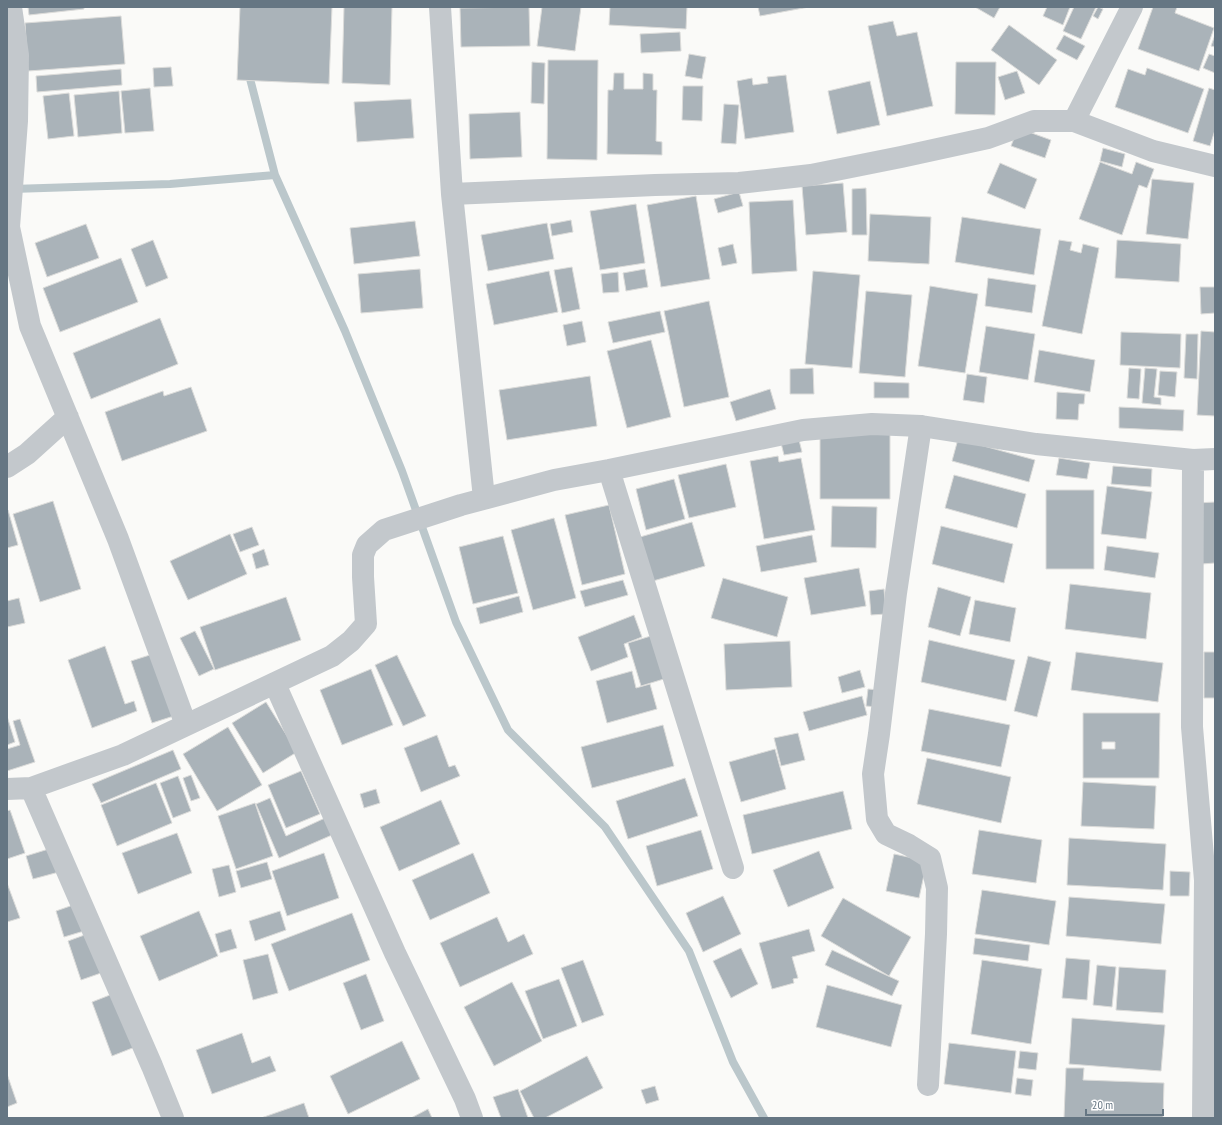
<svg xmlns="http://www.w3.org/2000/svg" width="1222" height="1125" font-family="'PT Sans Narrow',sans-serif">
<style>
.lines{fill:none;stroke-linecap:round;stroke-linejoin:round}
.stream{stroke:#bbc7cb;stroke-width:8}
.building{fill:#aab3b9;stroke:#dcdcda;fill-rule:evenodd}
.street{stroke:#c3c8cc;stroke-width:22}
</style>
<rect width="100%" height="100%" fill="#fafaf8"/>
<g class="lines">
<path class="stream" d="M248,71L275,175L345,331L402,471L456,622L508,730L605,827L689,951L733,1062L764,1118
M12,189L170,184L275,175"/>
</g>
<path class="building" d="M28,7H84V9L29,15Z
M240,7H332L329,84L237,80Z
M344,7H392L390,85L342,83Z
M529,7L530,46L461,47L460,8Z
M542,7H581L575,51L537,46Z
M610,7H687L686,29L609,25Z
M758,7H809L760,16Z
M975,7H1000L994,18Z
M1047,7H1070L1063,25L1043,16Z
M1074,7H1096L1081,39L1063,31Z
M1098,7L1103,9L1098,19L1093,16Z
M1153,7H1177L1175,13L1214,28L1199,71L1138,49Z
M121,16L125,64L28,71L25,23Z
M893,21L897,36L917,32L933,106L887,116L868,26Z
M1009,25L1057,60L1039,85L991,50Z
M680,32L681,51L641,53L640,34Z
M1064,35L1085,46L1077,60L1056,49Z
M1215,35V47L1211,46Z
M689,54L706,57L702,79L685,76Z
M1209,54L1215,56V73L1203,68Z
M548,60H598L597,160L547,159Z
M532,62L545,63L544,104L531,103Z
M956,62H996L995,115L955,114Z
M171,67L173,86L154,87L153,68Z
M1147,68L1204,89L1188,133L1115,107L1128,69L1145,75Z
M121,69L122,85L37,92L36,76Z
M1017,71L1025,93L1005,100L998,77Z
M614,73H624V89H643V73L653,74V90H657L656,141L662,142V155L607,154L608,90H613Z
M786,75L794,132L745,139L737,81L752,78L753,85L768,83L767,77Z
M870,81L880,125L837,134L828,91Z
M683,86H703L702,121L682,120Z
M150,88L154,131L125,133L121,91Z
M1209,88L1215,90V130L1210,146L1193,141Z
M119,91L122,133L78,137L74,95Z
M69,93L74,136L48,139L43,96Z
M411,99L414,138L357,142L354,102Z
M724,104L739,105L736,144L721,143Z
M520,112L522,157L470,159L469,114Z
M1018,128L1051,140L1045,158L1011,146Z
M1103,148L1125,154L1122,167L1100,161Z
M1100,162L1132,174L1136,162L1154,169L1147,188L1139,185L1122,235L1079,219Z
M1000,163L1037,179L1025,209L987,193Z
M1152,179L1194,183L1188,239L1146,234Z
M843,183L847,232L806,235L802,186Z
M866,188L867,235H852V189Z
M739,192L743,206L718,213L714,199Z
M696,196L710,279L661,287L647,205Z
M793,200L797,271L752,274L749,202Z
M636,204L645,263L600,270L590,211Z
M870,214L931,217L929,264L868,261Z
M962,217L1041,229L1034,275L955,262Z
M571,220L573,232L552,236L550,224Z
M415,221L420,256L354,264L350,228Z
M547,223L554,259L488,271L481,235Z
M86,224L99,258L47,277L35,243Z
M153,240L168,278L146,287L131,249Z
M1059,240L1072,242L1070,250L1081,253L1083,244L1099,248L1082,334L1042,326Z
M1117,240L1181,244L1179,282L1115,278Z
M733,244L737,263L722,266L718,248Z
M121,258L138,302L60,332L43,288Z
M572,267L580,309L562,313L554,270Z
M420,269L423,308L361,313L358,274Z
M645,269L648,287L626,291L623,273Z
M549,271L558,312L494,325L486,284Z
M813,271L860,275L852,368L805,364Z
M618,272L619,292L603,293L601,274Z
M988,278L1036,285L1032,313L985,306Z
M930,286L978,294L965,373L918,366Z
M1200,287H1215V313L1201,314Z
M866,291L912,295L905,377L859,373Z
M709,301L729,397L684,407L664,311Z
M660,311L665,332L613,343L608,322Z
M160,318L178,364L91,399L73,353Z
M582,321L586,342L567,346L563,325Z
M986,326L1035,334L1028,380L979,372Z
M1201,331L1215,332V416L1197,415Z
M1121,332L1181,334L1180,368L1120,365Z
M1186,334H1198L1197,379L1184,378Z
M651,340L671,417L627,428L607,351Z
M1039,350L1095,360L1090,392L1034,382Z
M813,368L814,394H790V369Z
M1129,368L1141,369L1139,399L1127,398Z
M1145,368L1157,369L1154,397L1161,398V405L1142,403Z
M1160,371L1177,372L1175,397L1158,395Z
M967,374L987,377L984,403L963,400Z
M590,376L597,426L507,440L499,390Z
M874,382L909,383V398H874Z
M191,387L207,431L122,461L105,412L163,391L164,396Z
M770,389L776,409L736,421L730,402Z
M1057,392L1085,394L1084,404H1079L1078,420L1056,419Z
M1119,407L1184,410L1183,431L1119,428Z
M820,433H890V499H820Z
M958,439L1035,460L1029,482L952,461Z
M799,440L802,452L784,455L781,443Z
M778,456L779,462L801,458L815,530L764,539L750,461Z
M1059,458L1090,463L1087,479L1056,475Z
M726,464L736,507L689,518L678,475Z
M1113,466L1152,469L1151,487L1111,484Z
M954,475L1026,494L1017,528L945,508Z
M674,479L685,519L646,530L636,489Z
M1107,486L1152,492L1146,539L1101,534Z
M1046,490H1094V569H1046Z
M53,501L81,589L40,602L13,514Z
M1215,502V563L1201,564L1197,503Z
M609,505L625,574L582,585L565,515Z
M832,506L877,507L876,548L831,547Z
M8,510L18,545L7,548V511Z
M554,518L576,598L533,610L511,530Z
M692,522L705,566L653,581L640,537Z
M941,526L1013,544L1004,583L932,564Z
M252,527L259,545L240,552L233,534Z
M230,534L247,574L188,600L170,561Z
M812,535L817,562L761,572L756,546Z
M503,536L518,593L473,604L459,547Z
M1107,546L1159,553L1155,578L1104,570Z
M264,549L269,565L256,569L252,554Z
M859,568L866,606L811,615L804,578Z
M723,578L788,597L777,637L711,618Z
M623,580L628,595L585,607L580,591Z
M1070,584L1151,593L1146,639L1065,629Z
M938,587L971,597L960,636L928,627Z
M884,589L886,614L871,615L869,591Z
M519,596L523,612L480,624L476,608Z
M286,597L301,640L215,670L200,627Z
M19,598L25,623L7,627V601Z
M975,600L1016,608L1010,642L969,634Z
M634,615L642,637L624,644L628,657L591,671L578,637Z
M195,631L214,669L199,676L180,638Z
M654,635L667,678L641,686L628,643Z
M929,640L1015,660L1006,701L921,682Z
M790,641L792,687L726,690L724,644Z
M105,646L125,704L134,701L137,711L92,728L68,660Z
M1076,652L1163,663L1158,702L1071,690Z
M1204,652H1215V698H1204Z
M156,653L177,715L152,723L131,661Z
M397,655L426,716L403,726L375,665Z
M1028,656L1051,662L1037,717L1014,711Z
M371,669L393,725L342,745L320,690Z
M860,670L865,687L842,693L838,677Z
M632,671L636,688L650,684L657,709L607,723L596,681Z
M868,689L879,690L877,707L866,706Z
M862,696L867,715L809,731L803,712Z
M266,702L297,752L263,773L232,723Z
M929,709L1010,725L1001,767L921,751Z
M1083,713H1160L1159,778H1083ZM1102,742H1115V749H1102Z
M7,716L15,742L7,745Z
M20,719L35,762L7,771V749L20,745L13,721Z
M663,725L674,766L592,788L581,747Z
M228,727L262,785L217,811L183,754Z
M798,733L805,760L781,766L774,738Z
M437,735L449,767L455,765L460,776L421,792L404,748Z
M775,749L786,789L741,802L729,762Z
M173,750L181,769L101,803L92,784Z
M927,758L1011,777L1001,823L917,804Z
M301,771L320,814L286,828L268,785Z
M191,775L200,798L191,801L183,778Z
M178,776L191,811L173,818L160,783Z
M685,778L698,816L628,839L616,801Z
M1083,782L1156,786L1154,829L1081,826Z
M156,783L172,823L117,846L101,805Z
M376,789L380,803L364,808L360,794Z
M843,791L852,829L752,854L743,815Z
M270,798L286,836L325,818L332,835L279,858L256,804Z
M441,800L460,844L399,871L380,827Z
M255,803L273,856L236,869L218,816Z
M10,810L25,853L7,859V811Z
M701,830L713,869L657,886L646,846Z
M979,830L1042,840L1036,883L972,874Z
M177,833L192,873L138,894L122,853Z
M1069,838L1166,844L1163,890L1067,885Z
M52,848L59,872L33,879L26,856Z
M819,851L834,888L788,907L773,870Z
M324,853L339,898L287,916L272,871Z
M473,853L490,893L430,920L412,880Z
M894,854L927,861L919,898L886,891Z
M267,862L272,879L241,888L236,871Z
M229,865L236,892L219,897L212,869Z
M1170,871L1190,872L1189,896H1170Z
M7,883L20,918L7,922Z
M982,890L1056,901L1049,945L975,934Z
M723,896L741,934L703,952L686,913Z
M1069,897L1165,904L1161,944L1066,936Z
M843,898L911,937L889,976L821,936Z
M76,904L84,931L64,937L56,911Z
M199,911L218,956L159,981L140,936Z
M280,911L286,930L255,941L249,921Z
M352,913L370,960L289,991L271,944Z
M497,917L508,942L524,934L533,954L460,987L440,943Z
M231,929L237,948L220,953L215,934Z
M809,929L815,951L792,957L798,978L793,979L794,983L772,989L759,943Z
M90,933L104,972L81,980L68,941Z
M975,938L1030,945L1028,961L973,954Z
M741,948L758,984L731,998L713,961Z
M832,950L899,981L892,996L825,965Z
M268,954L278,993L253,1000L243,960Z
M1066,958L1090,960L1087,1000L1062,998Z
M583,960L604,1015L582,1023L561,968Z
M982,960L1042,969L1031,1044L971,1034Z
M1097,965L1116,967L1112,1007L1093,1005Z
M1119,967L1166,970L1163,1013L1116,1010Z
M366,974L384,1021L361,1030L343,983Z
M559,979L577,1026L543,1039L525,991Z
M512,982L542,1041L494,1066L464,1007Z
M827,985L902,1005L891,1047L816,1027Z
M115,993L135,1047L112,1056L92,1002Z
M1072,1018L1165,1025L1161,1071L1069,1064Z
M242,1033L252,1063L270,1056L276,1071L212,1094L196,1050Z
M402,1041L420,1079L348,1114L330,1076Z
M949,1043L1016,1051L1011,1093L944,1084Z
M1020,1051L1038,1053L1036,1070L1018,1068Z
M587,1056L603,1088L545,1118H534L520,1091Z
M1066,1068H1084L1083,1080L1164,1083L1163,1118H1064Z
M7,1074L17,1103L7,1107Z
M1017,1078L1033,1080L1031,1096L1015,1094Z
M655,1086L659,1100L646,1104L641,1090Z
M518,1089L528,1118H501L493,1097Z
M304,1103L309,1118H261Z
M428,1109L432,1118H411Z"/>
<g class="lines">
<path class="street" d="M11,7L18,55L17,121L9,227L30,326L118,539L186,725
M440,7L452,194L484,498
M1074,121L1132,7
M452,194L655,185L739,183L811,175L901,157L988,138L1034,121H1074L1153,151L1215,166
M921,426L896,593L879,734L873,774L877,819L886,834L909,845L930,858L937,888L936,934L928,1085
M1193,460L1192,727L1205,880L1203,1118
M7,467L27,454L68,417
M609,470L733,868
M275,684L395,953L465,1099L472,1118
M31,788L152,1066L173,1118
M7,789L31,788L123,755L332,656L351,641L366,624L363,577V555L367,545L384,530L461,505L554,480L609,470L803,430L872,424L921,426L1036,444L1193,460L1215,459"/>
</g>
<rect width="1222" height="1125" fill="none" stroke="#657683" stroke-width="16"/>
<path d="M1086 1109v6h77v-6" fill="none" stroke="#657683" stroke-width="2"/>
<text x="1092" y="1109" font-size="12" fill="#657683" stroke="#ffffff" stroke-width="3" paint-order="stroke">20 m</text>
</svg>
